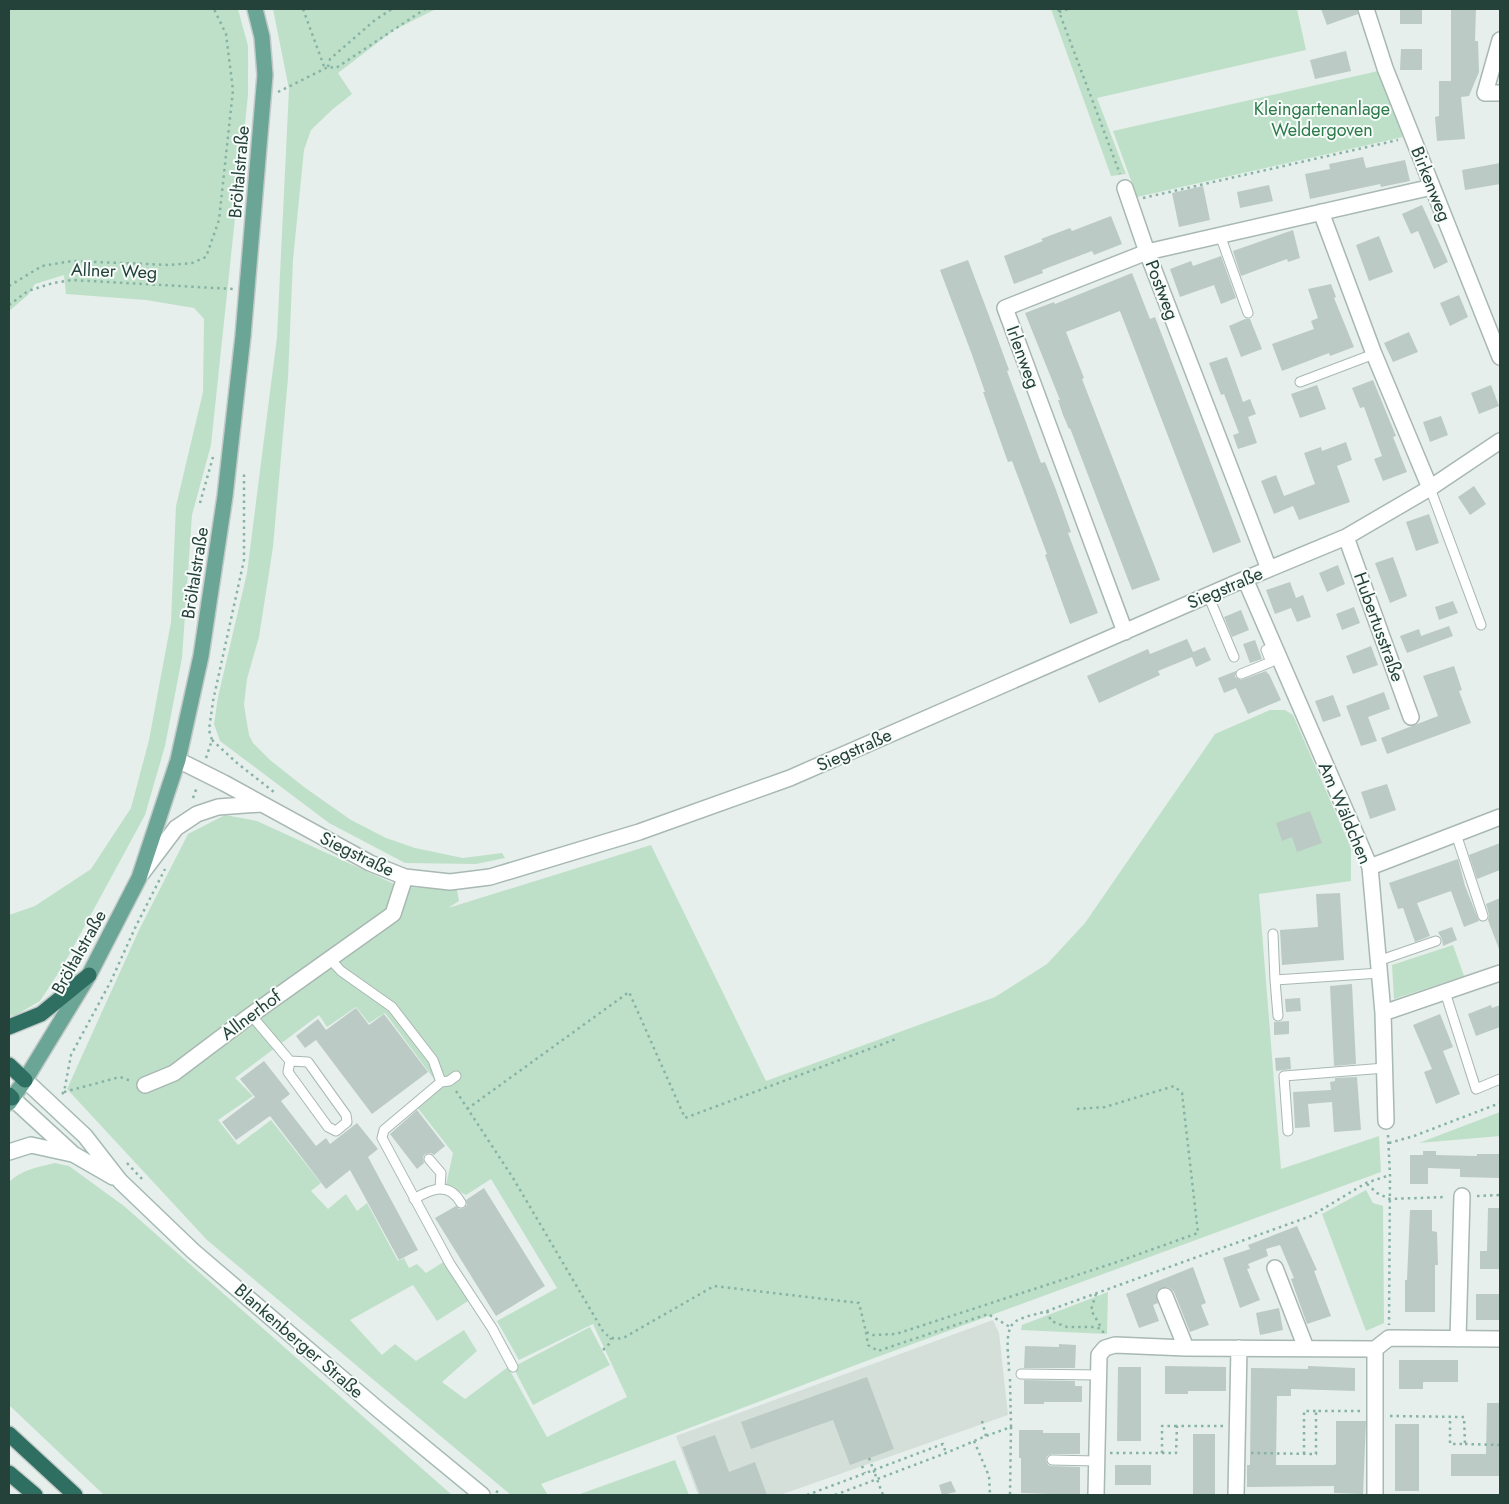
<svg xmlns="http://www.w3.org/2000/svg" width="1509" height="1504" font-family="Jost,sans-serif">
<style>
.built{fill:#d4dfda}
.green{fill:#bfe0c8;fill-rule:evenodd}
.building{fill:#bbcac4}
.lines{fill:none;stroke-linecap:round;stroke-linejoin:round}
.lane-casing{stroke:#a8b8b2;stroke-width:11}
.street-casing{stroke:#a8b8b2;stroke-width:18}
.secondary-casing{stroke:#a4bbb3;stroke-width:18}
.primary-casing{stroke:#c2cac8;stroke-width:18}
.highway-casing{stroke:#c2cac8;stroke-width:18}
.path{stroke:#86b3a5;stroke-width:2.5;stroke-dasharray:2.5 4;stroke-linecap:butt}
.lane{stroke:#fff;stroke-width:9}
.street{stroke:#fff;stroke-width:15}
.secondary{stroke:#fff;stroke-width:15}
.primary{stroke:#6aa596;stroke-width:15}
.highway{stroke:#2f6f62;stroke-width:15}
.path-bridge{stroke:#86b3a5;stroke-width:2.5;stroke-dasharray:2.5 4;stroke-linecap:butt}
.labels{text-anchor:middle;stroke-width:4;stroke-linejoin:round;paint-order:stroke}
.park-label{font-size:18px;fill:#2d7a4b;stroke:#f7fbf9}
.street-label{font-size:18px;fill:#24423a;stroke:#f7fbf9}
</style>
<rect width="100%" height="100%" fill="#e6efeb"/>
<path class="built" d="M993,1320L999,1333L1008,1415L780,1495H698L676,1436Z"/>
<path class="green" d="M9,9H238L248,46V95L211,445L192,515L182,658L165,746L145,815L63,966L40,1001L16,1015L9,1016V915L35,906L91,869L131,808L149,740L171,622L176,506L203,392L204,319L194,308L146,300L66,294L64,275L35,284L28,295L9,311Z
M273,9H436L394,30L338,73L352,94L333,109L311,130L304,150L293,260L288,378L273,547L259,637L247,679L244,705L249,735L253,743L270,760L304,787L351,820L386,838L415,848L463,858L502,853L505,858L476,864L405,863L329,823L220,741L214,724L218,697L247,573L277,337L289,89Z
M1051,9H1297L1306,50L1097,98L1126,174L1111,176Z
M1378,71L1403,137L1137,197L1113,131Z
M1270,710H1285L1293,715L1351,848V881L1259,894L1281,1169L1379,1136L1381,1172L869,1360L541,1484L548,1495H511L207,1240L67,1089L139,930L188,834L225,815L257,821L392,883L410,887L457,890L459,901L448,908L651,845L766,1081L995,997L1047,964L1085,923L1215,734ZM356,1007L369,1023L385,1013L437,1083L413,1102L453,1153L446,1185L466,1195L491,1179L557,1288L497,1321L519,1360L593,1324L627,1397L547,1437L508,1367L465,1399L442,1382L477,1351L464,1330L416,1361L395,1344L382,1355L350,1320L413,1285L437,1321L468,1301L445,1261L426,1273L417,1264L409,1268L404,1258L398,1261L367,1203L357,1211L346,1194L328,1209L311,1191L321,1183L271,1120L238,1145L218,1120L253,1096L235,1078L319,1015L327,1027Z
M1453,945L1464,976L1394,999L1392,965Z
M1500,1112V1136L1419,1143Z
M55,1163L69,1166L124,1206L452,1495H104L9,1405V1182C21,1170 38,1167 55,1163Z
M1366,1190L1373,1203L1383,1206L1384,1323L1366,1331L1322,1214Z
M1108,1292L1107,1334L1021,1330L1022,1325Z
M590,1327L610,1365L533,1405L513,1367Z
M675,1460L689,1495H577Z"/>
<path class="building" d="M1321,9H1357L1358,14L1327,25Z
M1400,9H1422V24H1400Z
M1451,9H1476L1475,41H1478L1479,72L1469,96L1461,97L1465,139L1437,141L1435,117L1439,116V81H1451Z
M1401,49H1422V70H1400Z
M1346,51L1351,71L1315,79L1310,60Z
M1363,157L1366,168L1405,160L1410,181L1381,187L1380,184L1310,199L1305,174L1330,169L1329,164Z
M1500,163V184L1465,190L1462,170Z
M1269,185L1273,201L1240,208L1237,192Z
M1203,186L1210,220L1179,227L1172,193Z
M1422,205L1448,262L1434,269L1418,231L1411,234L1402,214Z
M1111,216L1122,244L1094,255L1092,251L1042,270L1043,273L1014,284L1004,256L1043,241L1041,239L1070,228L1072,231Z
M1293,230L1300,258L1288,262L1287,259L1241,276L1233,251Z
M1379,236L1393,272L1369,281L1356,245Z
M1221,256L1236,298L1221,304L1214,285L1180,297L1170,269L1191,261L1193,266Z
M968,260L994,329L1009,370L1007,371L1041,463L1045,462L1056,490L1071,532L1068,533L1098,613L1070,624L1045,555L1047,554L1032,514L1012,461L1008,462L1005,454L983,392H985L971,352L940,270Z
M1132,273L1150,319L1155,317L1241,542L1213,553L1120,311L1066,332L1084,378L1082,379L1160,580L1132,590L1070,428L1069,429L1063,415L1058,400H1060L1025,313L1054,302L1055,304Z
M1331,284L1336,297L1334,298L1354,347L1330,356L1329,353L1282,371L1272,344L1314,329L1311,321L1318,318L1308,289Z
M1459,295L1468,317L1450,326L1440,303Z
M1245,319H1250L1262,349L1241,357L1229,326Z
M1409,332L1418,352L1393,362L1384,343Z
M1227,357L1243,402L1250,399L1256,414L1248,417L1257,443L1238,449L1233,435L1239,433L1224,394L1221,395L1209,363Z
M1373,380L1396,436L1393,437L1407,472L1383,481L1374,459L1382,456L1364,407L1360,408L1352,388Z
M1317,385L1326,409L1300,418L1291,394Z
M1491,385L1499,406L1479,414L1471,393Z
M1441,416L1448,435L1430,442L1423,422Z
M1346,442L1352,460L1337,466L1350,502L1299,520L1293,506L1274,514L1261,481L1276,475L1284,496L1315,484L1304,453L1321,447L1322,451Z
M1474,486L1486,504L1470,515L1458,497Z
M1429,514L1439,543L1416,551L1406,522Z
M1393,557L1407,596L1390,603L1375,563Z
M1338,565L1345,584L1327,592L1319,573Z
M1290,582L1296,598L1303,595L1311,617L1297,622L1291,608L1275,614L1266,590Z
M1453,601L1458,613L1439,620L1435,607Z
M1354,607L1360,623L1342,630L1336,614Z
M1241,610L1249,630L1232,637L1224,617Z
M1449,626L1453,636L1407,653L1400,636L1419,629L1421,636Z
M1187,639L1193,652L1205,647L1211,660L1196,667L1192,657L1158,671L1160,675L1099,703L1087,676L1148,649L1150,654Z
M1255,640L1262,659L1250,663L1243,644Z
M1371,646L1378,665L1353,674L1346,656Z
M1454,666L1462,690L1459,691L1471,723L1387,754L1381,738L1438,716L1423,676Z
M1236,671L1235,677L1241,680L1266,671L1268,674H1269L1281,700L1248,714L1236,688L1224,693L1218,678Z
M1384,692L1390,709L1368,717L1377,741L1361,746L1346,706Z
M1333,695L1341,716L1323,722L1315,701Z
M1387,784L1396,810L1370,819L1361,792Z
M1310,811L1322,843L1297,852L1292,837L1282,841L1276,823Z
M1500,843V870L1477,879L1469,855Z
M1458,859L1465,886L1479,921L1464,927L1451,891L1417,903L1430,936L1415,942L1403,908L1398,909L1389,883Z
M1340,893L1344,960L1282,965L1280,930L1318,927L1316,894Z
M1500,898V949H1499L1488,920L1489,915L1486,904Z
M1452,927L1457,940L1443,946L1442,939L1438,932Z
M1352,984L1356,1064L1334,1066L1330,986Z
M1300,998L1301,1011L1286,1012L1285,999Z
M1491,1005L1492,1008L1500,1005V1027L1476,1036L1468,1014Z
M356,1008L369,1025L384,1014L428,1072L372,1114L316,1040L305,1048L296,1036L318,1019L326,1030Z
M1440,1014L1453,1047L1443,1051L1460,1094L1436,1104L1424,1072L1432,1069L1413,1025Z
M1289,1021V1034L1274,1035V1022Z
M1290,1057L1291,1069L1276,1071L1275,1058Z
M264,1061L290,1094L281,1101L316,1146L326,1138L330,1144L357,1123L378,1149L368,1157L418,1250L399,1260L350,1170L326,1189L270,1116L236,1140L222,1122L255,1097L240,1079Z
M1357,1077L1361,1130L1334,1132L1332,1102L1308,1104L1310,1127L1295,1128L1293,1092L1331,1090L1330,1082L1335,1081V1078Z
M417,1110L445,1146L434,1155L431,1153L425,1154L423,1157L424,1163L417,1169L390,1134Z
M1423,1151H1436V1155L1477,1156V1154H1500V1178L1460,1177V1169L1428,1168V1184H1410V1155H1423Z
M484,1188L545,1286L496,1316L435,1218L456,1206L459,1209L464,1208L467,1205L466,1200Z
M1488,1208H1500V1269H1480V1251H1487Z
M1410,1210H1432V1231L1437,1232L1438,1265H1435V1312H1405V1280H1407Z
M1297,1226L1317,1270L1314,1271L1331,1316L1307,1324L1291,1279L1294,1278L1280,1245L1266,1249L1268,1256L1248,1264L1250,1268L1247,1269L1260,1300L1240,1308L1223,1258L1250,1249L1248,1245Z
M1193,1267L1206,1303L1201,1305L1209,1325L1190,1332L1174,1292L1170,1288L1166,1287L1157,1291L1156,1295L1158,1303L1153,1305L1159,1321L1139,1328L1126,1294Z
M1476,1294H1500V1320H1476Z
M1279,1308L1283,1330L1260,1335L1256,1313Z
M1059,1344L1076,1345L1075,1368H1024L1025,1346L1059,1347Z
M1399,1360H1458V1382H1423V1389H1399Z
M1165,1366L1226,1367V1391H1188V1394H1165Z
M1308,1366L1355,1368V1391L1291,1389V1396H1277L1276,1465H1334L1336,1464V1421H1366L1363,1494L1334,1493V1486L1247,1487V1465H1250L1251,1368L1308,1369Z
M1118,1367H1141V1441H1117Z
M867,1377L894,1449L850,1465L833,1420L751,1449L741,1422Z
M1024,1380L1075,1381V1386H1082V1402H1044V1404H1024Z
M1487,1403H1500V1476H1451V1454H1486Z
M1395,1424H1419V1491H1395Z
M1019,1430H1043V1433H1080V1454H1052L1047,1456L1046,1460L1048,1465L1051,1466L1080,1467V1495L1021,1493V1458H1019Z
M1193,1434H1215V1495H1193Z
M715,1435L729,1472L755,1462L767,1495H700L682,1447Z
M1115,1465H1151V1485H1115Z
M951,1481L956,1492L942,1495L939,1485Z"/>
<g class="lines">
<defs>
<path id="lane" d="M1220,235L1248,313
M1300,382L1374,354
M1430,488L1481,625
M1208,595L1234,657
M1241,674L1271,662L1266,650L1274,647
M1456,834L1483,916
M1273,934L1275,980
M329,958L341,971L392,1007L433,1060L441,1082L384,1130L382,1138L450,1264L492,1328L513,1367
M1378,961L1436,941
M1445,992L1476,1089L1500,1079
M251,1015L290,1061L308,1062L346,1115L347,1122L336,1131L328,1127L288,1072L290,1061
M1278,1016L1275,980L1380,973
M441,1082L449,1081L456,1076
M1288,1131L1284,1076L1385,1068
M429,1159L441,1173L440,1188
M414,1199C431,1189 449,1181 461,1203
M1021,1374L1098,1375
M1052,1460L1096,1461"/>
<path id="street" d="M1366,9L1385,68L1500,357
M1500,40L1485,93H1500
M1125,188L1147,252L1269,569
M1321,212L1374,354L1430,488
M1346,537L1411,717
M1245,579L1370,867L1383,1013L1386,1121
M1125,632L1005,308L1147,252L1432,187
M178,760L224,783L370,863L405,877L450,882L490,877L639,832L790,778L1245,579L1346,537L1430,488L1500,441
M1370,867L1500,817
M142,873L176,828L197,814L218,807L260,804
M1383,1013L1500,973
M145,1085L174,1073L251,1015L393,914L405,877
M1275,1268L1306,1348
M1165,1296L1186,1348
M1458,1339L1462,1196
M1096,1495L1099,1355L1105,1348L1115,1345L1186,1348L1375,1349L1389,1338L1500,1339
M1236,1495L1239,1348
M1375,1495V1349"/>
<path id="secondary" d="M25,1080L85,1136L120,1181L193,1251L380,1411L482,1495
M12,1098L73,1154L113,1177
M9,1152L31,1145L72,1154"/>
<path id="primary" d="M9,1103L25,1080L89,975L139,878L178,760L201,656L225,496L243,336L265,75L262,37L255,9"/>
<path id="highway" d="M9,1027L41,1014L89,975
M9,1065L25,1080
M9,1095L12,1098
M9,1434L75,1495
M9,1473L35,1495"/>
</defs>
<use href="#lane" class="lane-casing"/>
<use href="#street" class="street-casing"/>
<use href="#secondary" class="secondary-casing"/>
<use href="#primary" class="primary-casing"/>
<use href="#highway" class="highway-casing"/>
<path class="path" d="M303,9L325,69
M1058,9L1120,174
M1059,12L1068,9
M328,67L330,59L375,20L392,9
M278,92L328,67L336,68L425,9
M1143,198L1398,140
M9,286L42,266L72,261L170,265L192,263L206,257L219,220L233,90L226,34L214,9
M9,305L28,291L53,283L72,280L233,289
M200,503L213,457
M212,740L237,763L274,792
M206,758L212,740L209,730L213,701L244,560V473
M193,798L197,787
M456,1091L513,1178L603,1331C610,1339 615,1340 625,1337L714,1286L859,1303L866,1332L873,1335L896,1334L1117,1262L1198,1233L1182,1093L1174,1086L1105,1107L1076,1109
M64,1092L120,1077L131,1081
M62,1094L64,1092L71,1055L111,981L135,928L165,869
M467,1109L629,992L685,1118L896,1039
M1388,1135L1390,1175L1389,1325
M1389,1143L1414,1136L1500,1103
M127,1163L142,1179
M1367,1184L1377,1193L1390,1199L1446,1197
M1477,1196L1500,1195
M1096,1294L1091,1310L1102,1329
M1047,1311L1051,1321L1067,1327H1096L1103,1330V1333
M866,1332L868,1345L878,1351L988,1314L1010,1327
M603,1350L609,1344L611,1338
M1009,1371C1009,1357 1003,1329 1016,1321C1025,1316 1038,1314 1047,1311L1311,1216L1366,1183L1390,1175
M1010,1379L1011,1427
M1390,1416L1464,1417L1465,1444H1450V1417
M982,1421L986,1436
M974,1441L989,1476L990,1495
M1465,1444L1500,1445
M1110,1453H1176L1177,1426H1223
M1162,1453V1426H1177
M1251,1453L1316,1454V1411H1361
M1304,1454V1411H1316
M862,1466L865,1473
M875,1474L883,1495
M496,1491L501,1495
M807,1495L943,1444L946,1453
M835,1495L946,1453L986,1436L1011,1427L1010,1495"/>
<use href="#lane" class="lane"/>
<use href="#street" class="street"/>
<use href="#secondary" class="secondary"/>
<use href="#primary" class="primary"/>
<use href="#highway" class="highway"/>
<path class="path-bridge" d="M869,1458L875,1474"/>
</g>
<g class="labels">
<g class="park-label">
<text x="1322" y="115">Kleingartenanlage<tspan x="1322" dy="21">Weldergoven</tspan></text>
</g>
<g class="street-label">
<text transform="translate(239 172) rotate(-85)" y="6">Bröltalstraße</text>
<text transform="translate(1431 184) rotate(68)" y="6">Birkenweg</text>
<text transform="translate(114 271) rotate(2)" y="6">Allner Weg</text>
<text transform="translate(1162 290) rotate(69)" y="6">Postweg</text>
<text transform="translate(1023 357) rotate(70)" y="6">Irlenweg</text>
<text transform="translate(195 573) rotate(-81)" y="6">Bröltalstraße</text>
<text transform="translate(1225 588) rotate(-23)" y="6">Siegstraße</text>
<text transform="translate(1379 627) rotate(70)" y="6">Hubertusstraße</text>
<text transform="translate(854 750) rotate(-24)" y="6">Siegstraße</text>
<text transform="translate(1345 813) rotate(67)" y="6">Am Wäldchen</text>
<text transform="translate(357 854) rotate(26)" y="6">Siegstraße</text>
<text transform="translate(79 952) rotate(-61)" y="6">Bröltalstraße</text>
<text transform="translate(251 1015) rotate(-37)" y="6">Allnerhof</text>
<text transform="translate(299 1341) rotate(41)" y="6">Blankenberger Straße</text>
</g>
</g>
<rect width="1509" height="1504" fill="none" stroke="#24423a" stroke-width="20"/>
</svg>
